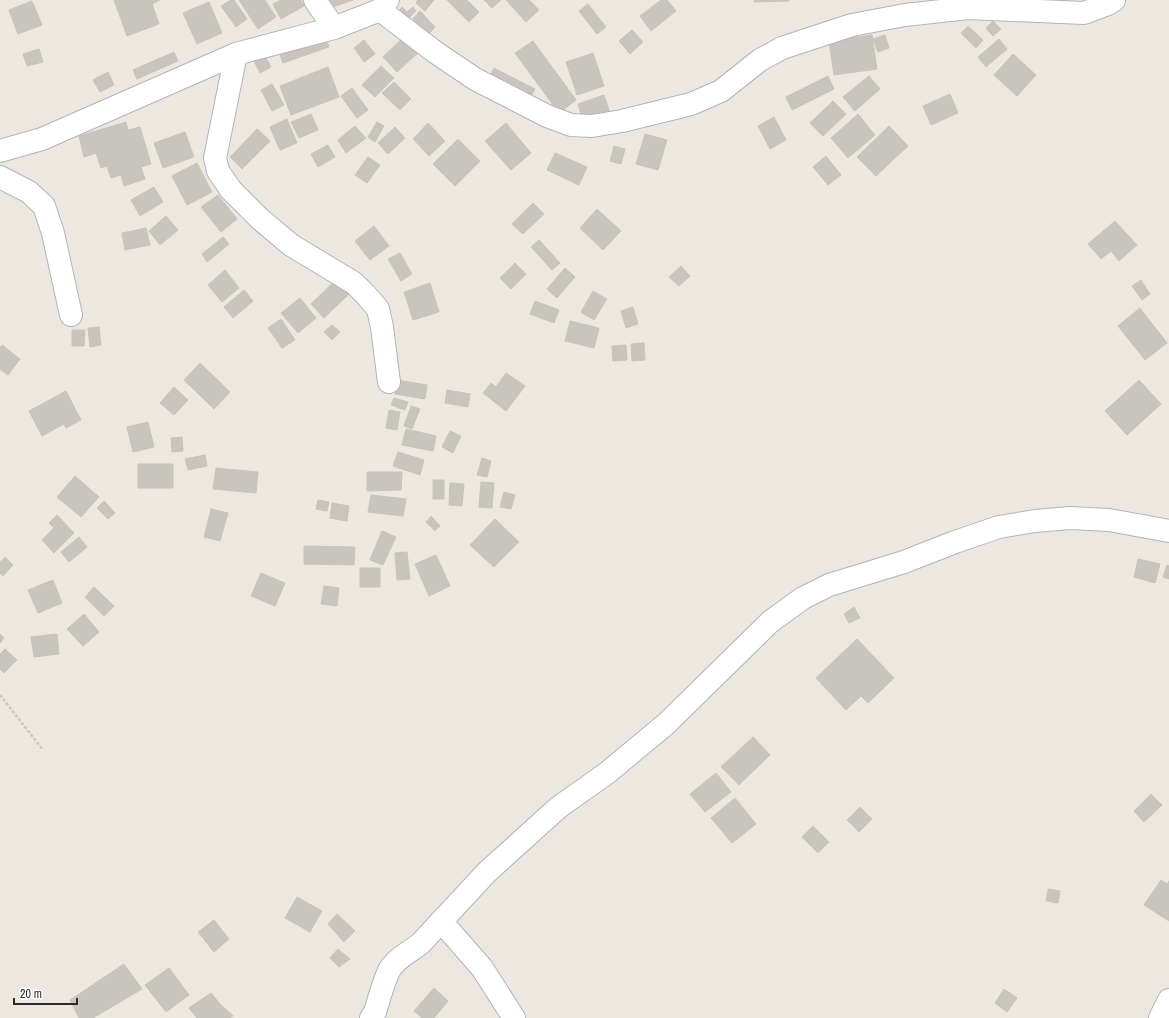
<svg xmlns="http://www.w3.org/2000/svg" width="1169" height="1018" font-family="'Archivo Narrow',sans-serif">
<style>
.building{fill:#c8c4be;stroke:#c7c4b8}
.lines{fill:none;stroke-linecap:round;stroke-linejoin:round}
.street-casing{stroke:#b2b3be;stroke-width:24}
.path{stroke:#c8c8c8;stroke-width:2.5;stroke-dasharray:3 2;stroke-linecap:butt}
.street{stroke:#fff;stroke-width:22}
</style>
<rect width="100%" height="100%" fill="#ece8df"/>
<path class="building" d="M114,0H160L152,4L159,24L127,36Z
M231,0H234L247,19L236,27L221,6Z
M239,0H265L276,17L258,29Z
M281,0H301L304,6L281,19L273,4Z
M328,0H353L330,8Z
M418,0H434L425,11L416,3Z
M447,0H467L479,12L469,22Z
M484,0H501L492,8Z
M506,0H529L539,10L526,22Z
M661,0H667L676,11L651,31L640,16Z
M754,0H789V1L754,2Z
M32,1L42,25L18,34L9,10Z
M209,2L222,33L197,44L183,13Z
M588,4L606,27L597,34L579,11Z
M402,7L407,12L413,7L416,11L408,19L399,10Z
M420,11L435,27L428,35L413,19Z
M993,21L1001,29L993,36L986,28Z
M968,26L983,40L976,48L961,33Z
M632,30L643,42L630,54L619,41Z
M324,33L329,47L283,63L278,49Z
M872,35L877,69L834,75L829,41Z
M885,35L889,48L878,52L873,39Z
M405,36L420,51L397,72L383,57Z
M999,39L1007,49L986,67L978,57Z
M364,40L375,54L364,62L354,48Z
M533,41L576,100L559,113L515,53Z
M39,49L43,62L27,66L23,54Z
M174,52L178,61L137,79L133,70Z
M593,53L604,86L577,95L566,62Z
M1013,54L1036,75L1017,96L994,75Z
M264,55L271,67L260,73L254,61Z
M381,66L394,78L375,97L362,85Z
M328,67L339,97L291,115L280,86Z
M494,68L535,89L530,98L489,78Z
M108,72L114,85L100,92L93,80Z
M828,76L834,89L792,110L786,97Z
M869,76L880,89L855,111L843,97Z
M394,82L411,99L400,110L382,93Z
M272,84L284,105L272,111L261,90Z
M352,88L368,110L357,118L341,96Z
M950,94L958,113L931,125L923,106Z
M604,95L610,113L583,121L578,104Z
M833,101L846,114L823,136L810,123Z
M311,114L318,130L299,138L291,122Z
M858,114L875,135L848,158L831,138Z
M774,117L786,140L770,149L758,126Z
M287,119L297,143L280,150L270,127Z
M126,122L128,130L140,127L151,164L141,167L145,179L124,186L121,175L111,178L107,166L101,168L96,153L84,157L79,136Z
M377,122L384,126L375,142L368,137Z
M428,123L445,141L429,156L413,139Z
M506,123L531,153L511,170L485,141Z
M355,126L366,138L346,153L338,140Z
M889,126L908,146L876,176L857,157Z
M395,127L405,138L388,154L378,143Z
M257,129L270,141L242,169L230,157Z
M185,132L194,157L163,168L154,143Z
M645,134L667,140L658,170L636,164Z
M458,139L480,161L455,186L433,164Z
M328,145L335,157L318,167L311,154Z
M614,146L625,149L621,164L610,161Z
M555,153L587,167L579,185L547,170Z
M826,156L841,175L828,185L813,167Z
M368,157L380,165L367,183L355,175Z
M197,163L212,192L187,205L172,176Z
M154,187L163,202L140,216L131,200Z
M218,195L237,219L221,232L201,207Z
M533,203L544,214L523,234L512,224Z
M597,209L621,231L603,250L580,228Z
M166,216L178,230L160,245L149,231Z
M1115,221L1137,245L1119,261L1111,251L1101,259L1088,244Z
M374,226L389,246L370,260L355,241Z
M146,228L150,245L125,250L122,233Z
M223,237L229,244L207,262L202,254Z
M539,240L560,263L552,270L531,247Z
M400,253L412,274L401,281L388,259Z
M515,263L526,274L511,289L500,278Z
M681,266L690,276L679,286L669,277Z
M565,268L575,277L557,298L547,289Z
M225,270L239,288L222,302L208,285Z
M339,277L352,291L324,318L311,304Z
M1141,280L1150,294L1142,300L1132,286Z
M430,283L439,312L413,320L404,292Z
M244,290L253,301L233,318L224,307Z
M593,291L607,299L594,320L581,312Z
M300,298L316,318L298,333L281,313Z
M535,301L559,310L554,323L530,314Z
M633,307L638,324L626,328L621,311Z
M1140,308L1167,343L1145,360L1118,326Z
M281,319L295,340L282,348L268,328Z
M570,321L599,328L594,348L565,341Z
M332,325L340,332L332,340L324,332Z
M99,327L101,345L90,347L88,328Z
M72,330H85L84,346H72Z
M644,343L645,360L632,361L631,344Z
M2,345L20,359L8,375L0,369V348Z
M626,345L627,360L613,361L612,346Z
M200,363L230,392L214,409L184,380Z
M506,373L525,386L506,411L483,393L491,383L496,387Z
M397,380L427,385L425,399L395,394Z
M1139,380L1161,404L1127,435L1105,411Z
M174,387L188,400L174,415L160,403Z
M447,390L470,394L468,407L445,403Z
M66,391L81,420L66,428L64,424L42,436L29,411Z
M394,398L408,402L405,410L391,405Z
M411,406L420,409L412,429L404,426Z
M389,410L400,412L397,430L386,428Z
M148,422L154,447L133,452L127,427Z
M406,429L436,436L433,451L402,445Z
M450,431L461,436L453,453L442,447Z
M182,437L183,451L172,452L171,438Z
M398,452L424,460L420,475L393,466Z
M205,455L207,466L188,470L185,459Z
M482,458L491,461L487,477L477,475Z
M138,464H173V488H138Z
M216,468L258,472L256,493L213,489Z
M367,472H402L401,490L367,491Z
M75,476L99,497L81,517L57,497Z
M433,480H444V499H433Z
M481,482L494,483L492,508L479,507Z
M450,483L464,484L462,506L449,505Z
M504,492L515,495L511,509L500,507Z
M371,495L406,499L403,516L368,512Z
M318,500L329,502L327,511L316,509Z
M104,501L115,513L108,519L97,508Z
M332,503L349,506L347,521L330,518Z
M211,509L228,513L220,541L204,537Z
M57,515L74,533L54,553L42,540L54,528L49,523Z
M431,516L440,526L435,531L426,522Z
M495,519L519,542L494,567L470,545Z
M382,531L396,537L383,565L370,560Z
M79,537L87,547L69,562L61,552Z
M304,546L355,547L354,565L304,564Z
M407,552L410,579L397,580L395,553Z
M436,555L450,586L429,596L415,564Z
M5,557L13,565L3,576L0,573V562Z
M1138,559L1160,564L1155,583L1134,577Z
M1167,565L1169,566V579L1163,577Z
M360,568H380V587H360Z
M261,573L285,583L275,606L251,596Z
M53,580L62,603L38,613L28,590Z
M324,586L339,588L337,606L321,604Z
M94,587L114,606L104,616L85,597Z
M854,607L860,618L849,623L844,614Z
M84,614L99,632L83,646L67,629Z
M0,634L4,638L0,643Z
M57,634L59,654L34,657L31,637Z
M857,639L894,678L868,703L861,696L846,710L816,678Z
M5,649L17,660L4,673L0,669V654Z
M753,737L770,755L739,785L721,767Z
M716,773L731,792L705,812L690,794Z
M1151,794L1162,805L1144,822L1134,811Z
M735,798L756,824L732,843L711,818Z
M860,807L872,819L859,832L847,820Z
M813,826L829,842L818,853L802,837Z
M1161,880L1167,884L1169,881V921L1144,905Z
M1048,889L1060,891L1058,903L1046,901Z
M297,897L322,911L310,932L285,918Z
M337,914L355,931L344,942L328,924Z
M214,920L229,939L214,952L198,932Z
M338,949L350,959L339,967L330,958Z
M124,964L142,989L93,1018H79L70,1000Z
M169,968L189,995L166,1012L145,985Z
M434,988L448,1001L434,1018H422L414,1011Z
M1004,989L1017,998L1007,1012L995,1003Z
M211,993L220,1004L233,1016L230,1018H197L189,1008Z"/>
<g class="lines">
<defs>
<path id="street" d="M315,0L334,28
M380,10L435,52L475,79L547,116L571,125L592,126L622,121L691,104L721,91L760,60L782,48L852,25L905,15L968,8L1084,13L1108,4L1114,0
M236,54L215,158L218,171L231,190L260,219L291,245L354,283L366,295L378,309L382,327L389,382
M0,151L42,139L236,54L334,28L380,10L388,0
M0,177L29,192L44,206L53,233L71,315
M441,921L482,968L514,1018
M371,1018L375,1012C379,1000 384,979 390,969C397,957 412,951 421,943L487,872L559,807L607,773L666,724L770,622L803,598L829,585L904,562L955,542L999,527L1035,521L1070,518L1109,520L1169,531
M1160,1018L1169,1000"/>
</defs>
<use href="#street" class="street-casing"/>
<path class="path" d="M0,695L43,750"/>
<use href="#street" class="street"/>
</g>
<path d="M14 998v6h63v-6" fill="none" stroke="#2b2b2b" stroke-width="2"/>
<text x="20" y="998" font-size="12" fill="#2b2b2b" stroke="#ffffff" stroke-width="3" paint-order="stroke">20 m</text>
</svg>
